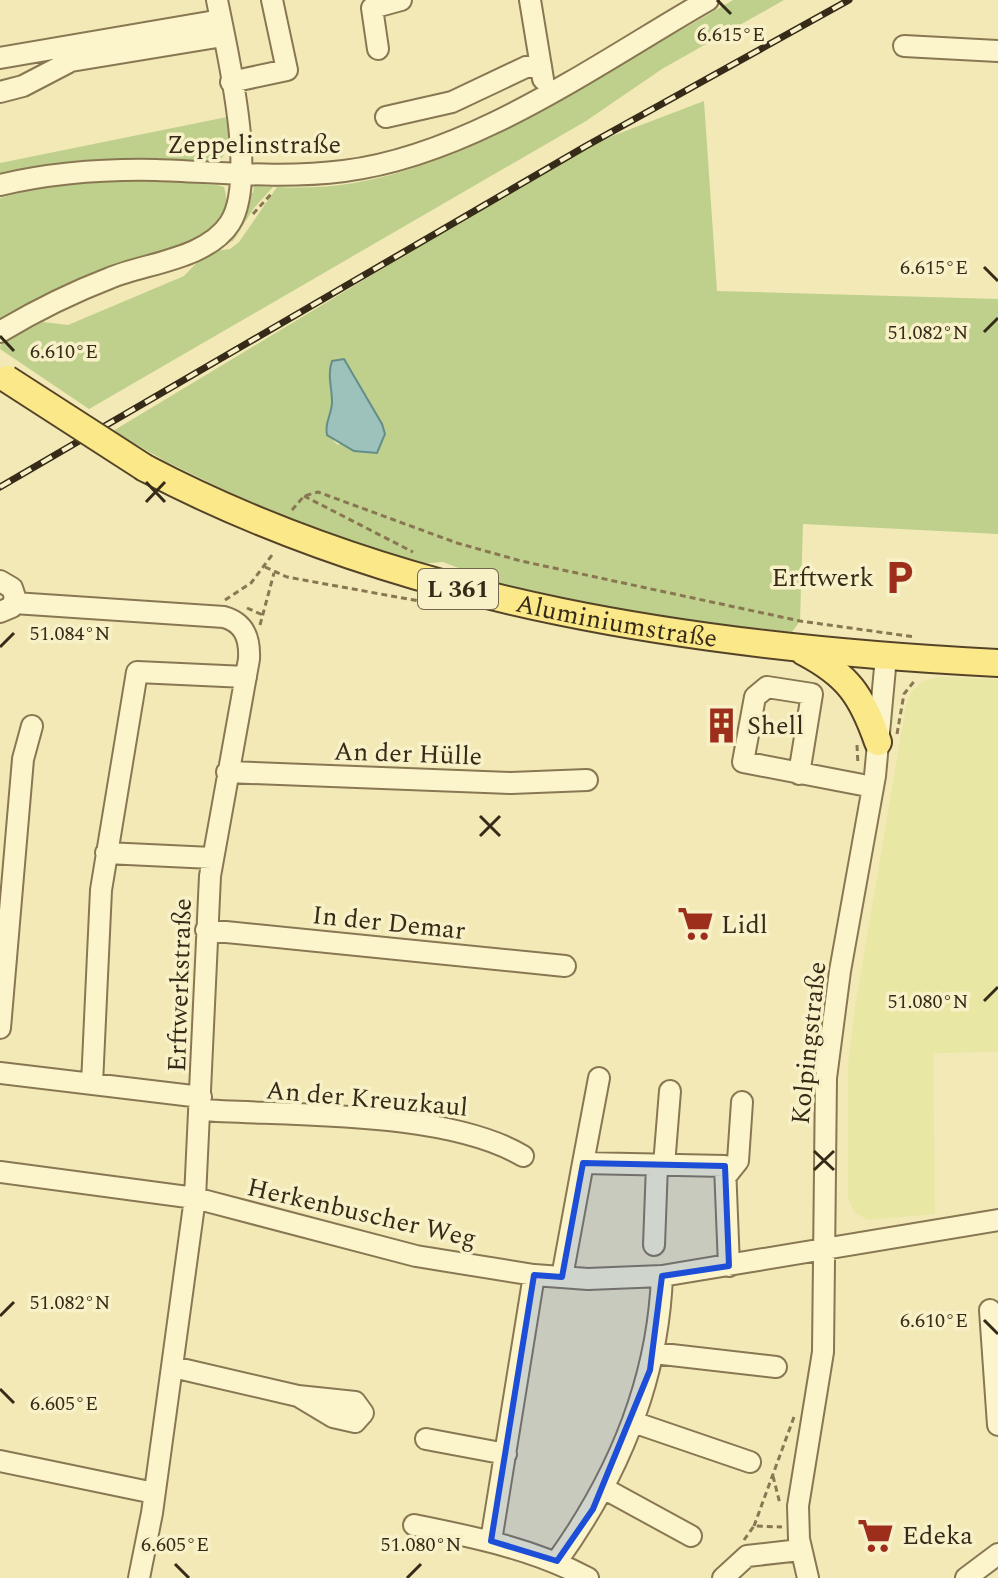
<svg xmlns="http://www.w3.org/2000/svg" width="998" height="1578" font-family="Spectral,serif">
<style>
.farmland{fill:#e8e7a4}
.green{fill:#bed08b;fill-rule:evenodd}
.water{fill:#9dc1bb;stroke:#658e8a;stroke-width:2}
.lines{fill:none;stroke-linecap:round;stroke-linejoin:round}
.minor-casing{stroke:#887752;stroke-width:24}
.major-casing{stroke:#554327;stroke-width:30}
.path{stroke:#887752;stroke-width:3;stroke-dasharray:6 4;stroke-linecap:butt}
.minor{stroke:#fcf5cb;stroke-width:20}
.major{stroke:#fbe889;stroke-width:26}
.rail-casing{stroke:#362b18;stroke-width:7}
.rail{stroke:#f8f1c8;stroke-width:4;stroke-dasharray:12;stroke-linecap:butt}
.major-bridge-casing{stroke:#554327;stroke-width:30;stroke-linecap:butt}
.major-bridge{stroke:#fbe889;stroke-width:26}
.marked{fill:#1d4ed8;fill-opacity:0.2;stroke:#1d4ed8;stroke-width:6;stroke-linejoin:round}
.ticks{fill:none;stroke:#362b18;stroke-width:3}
.labels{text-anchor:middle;stroke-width:7;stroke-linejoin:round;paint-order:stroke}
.shield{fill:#f8f1c8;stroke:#70664d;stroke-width:2}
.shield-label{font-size:24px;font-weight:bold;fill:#362b18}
.street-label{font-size:26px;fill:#362b18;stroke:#f8f1c8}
.poi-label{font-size:26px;fill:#362b18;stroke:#f8f1c8;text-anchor:start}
.ticks-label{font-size:20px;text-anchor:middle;fill:#362b18;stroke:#f8f1c8;stroke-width:7;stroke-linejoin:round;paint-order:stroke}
</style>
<rect width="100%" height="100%" fill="#f2e9b7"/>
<path class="farmland" d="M939,677L998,679V1052L933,1053L935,1214L868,1220L855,1213L848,1199V1065L855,1007L906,706L911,692L923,681Z"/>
<path class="green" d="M733,0H784L662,69L586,121L89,409L0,349L1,343L43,322L68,325L184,276L207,252L230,249L239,242L277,187C393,194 487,140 584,84C634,56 684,29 733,0Z
M704,101L717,291L998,299V534L803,524L800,621L792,632L673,619L581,604L510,588L443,562L417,564L326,533L245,500L165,461L113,431L586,146ZM356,381L378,417L338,445C312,423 338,399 356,381Z
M227,117L230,137L227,151L221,159L199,165L73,162L0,176V163Z
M127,179L217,185L224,187C231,209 220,223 204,237L68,285L0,323V198L38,188Z
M254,186L273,187L254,208L233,241L219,246L247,193H253Z"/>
<path class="water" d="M344,359L382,424L385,434L377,453L354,451L327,435C324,423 332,414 332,402C332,388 327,374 332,361Z"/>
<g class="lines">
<defs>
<path id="minor" d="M530,0L543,79
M904,46L998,51
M378,49L372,8L401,0
M0,58L221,20
M231,82L287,70L272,0
M0,92L23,86L71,61L223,36
M386,117L452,102L526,67L541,66
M0,185C51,173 104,169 156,170C219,172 281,179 344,171C472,155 598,63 708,0
M0,332C35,311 71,293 110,278C146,263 207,259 230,223C258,179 227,51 217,0
M0,581L12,588L15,597L12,607L0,612
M14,603L224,617C245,623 250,639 249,659L210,876L195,1198L152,1513L139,1578
M227,772L511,783L587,780
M799,774L812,694L767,687L755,697L743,762L873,787
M106,853L212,858
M206,930L565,966
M0,1028L23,759L32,726
M0,1073L201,1097
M92,1084L101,890L137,672L246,677
M201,1110C292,1116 446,1110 523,1156
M583,1163L599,1078
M664,1165L670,1091
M0,1172L195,1198L416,1256L534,1275L588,1279L662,1276L998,1220
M726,1176L738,1161L742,1102
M654,1245L657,1165
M562,1277L583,1163L725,1166L729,1266
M990,1310L998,1425
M654,1353L776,1367
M173,1367L298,1396L333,1417L355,1422L363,1413L355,1402L298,1396
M633,1422L750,1462
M426,1439L506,1454
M0,1461L154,1493
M605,1489L691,1536
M414,1525C474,1537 533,1549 588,1578
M491,1541L534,1275
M557,1561C618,1476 658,1382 662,1276
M723,1578L747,1556L800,1550
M808,1578L799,1539L798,1506L823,1352L826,1078L840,971L875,776L886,657
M966,1578L998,1554"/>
<g id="major">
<path id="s1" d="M145,468C408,606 705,648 998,663"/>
<path d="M804,652C848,675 862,696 878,742"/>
</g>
</defs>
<use href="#minor" class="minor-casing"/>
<use href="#major" class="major-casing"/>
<path class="path" d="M253,214L272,193
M304,496L413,552
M292,510L304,496L318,492L457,543L521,561L800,621L915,637
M265,567L287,577L441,605
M225,600L251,583L272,555
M247,608L265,616
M260,625L274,573
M897,734L904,694L916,679
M857,745L858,765
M773,1476L780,1504
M754,1526L794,1417
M744,1540L754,1526L782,1527"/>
<use href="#minor" class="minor"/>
<use href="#major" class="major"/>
<defs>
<path id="rail" d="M0,487L586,146L849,0"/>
</defs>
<use href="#rail" class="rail-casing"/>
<use href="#rail" class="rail"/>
<defs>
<path id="major-bridge" d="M7,379L145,468"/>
</defs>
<use href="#major-bridge" class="major-bridge-casing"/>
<use href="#major-bridge" class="major-bridge"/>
</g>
<path class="marked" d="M583,1163L725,1166L729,1266L662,1276L650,1370L593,1509L557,1561L491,1541L534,1275L562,1277Z"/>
<path class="ticks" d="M717,0L731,14M984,267L998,281M984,332L998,318M0,336L14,351M146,482L165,502M146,502L165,482M0,647L14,633M480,816L500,836M480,836L500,816M984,1001L998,987M814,1151L834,1170M814,1170L834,1151M0,1316L14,1302M984,1320L998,1334M0,1389L14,1403M175,1564L189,1578M407,1578L421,1564"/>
<defs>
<symbol id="parking-bare" viewBox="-9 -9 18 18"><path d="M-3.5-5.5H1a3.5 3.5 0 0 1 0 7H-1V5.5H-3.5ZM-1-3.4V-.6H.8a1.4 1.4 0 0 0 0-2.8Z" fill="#9d2e1c" stroke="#f8f1c8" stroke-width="2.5" paint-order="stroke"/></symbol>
<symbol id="building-bare" viewBox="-9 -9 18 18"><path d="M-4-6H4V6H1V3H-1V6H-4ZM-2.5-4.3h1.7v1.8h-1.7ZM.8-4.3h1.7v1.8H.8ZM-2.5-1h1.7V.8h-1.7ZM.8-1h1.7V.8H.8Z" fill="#9d2e1c" stroke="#f8f1c8" stroke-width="2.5" paint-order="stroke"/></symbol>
<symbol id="supermarket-bare" viewBox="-9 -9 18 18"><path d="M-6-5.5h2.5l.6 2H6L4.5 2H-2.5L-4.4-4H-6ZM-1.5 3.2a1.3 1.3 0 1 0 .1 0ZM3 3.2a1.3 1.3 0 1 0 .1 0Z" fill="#9d2e1c" stroke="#f8f1c8" stroke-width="2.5" paint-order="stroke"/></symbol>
</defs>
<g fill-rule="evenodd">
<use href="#parking-bare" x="874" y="552" width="51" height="51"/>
<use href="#building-bare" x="696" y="700" width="51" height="51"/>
<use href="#supermarket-bare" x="670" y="898" width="51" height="51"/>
<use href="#supermarket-bare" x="850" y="1510" width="51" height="51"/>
</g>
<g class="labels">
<rect class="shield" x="418" y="569" width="80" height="40" rx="6"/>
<g class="shield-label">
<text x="458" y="597">L 361</text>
</g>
<g class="street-label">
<text x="254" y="153">Zeppelinstraße</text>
<text dy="9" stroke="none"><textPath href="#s1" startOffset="498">Aluminiumstraße</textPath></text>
<text transform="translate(408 753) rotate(2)" y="9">An der Hülle</text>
<text transform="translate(389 922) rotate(6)" y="9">In der Demar</text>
<text transform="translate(179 985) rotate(-88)" y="9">Erftwerkstraße</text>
<text transform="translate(808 1043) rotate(-84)" y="9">Kolpingstraße</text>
<text transform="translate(367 1098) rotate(5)" y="9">An der Kreuzkaul</text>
<text transform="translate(362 1212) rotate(13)" y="9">Herkenbuscher Weg</text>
</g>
<g class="poi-label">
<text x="874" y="586" text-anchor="end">Erftwerk</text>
<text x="747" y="734">Shell</text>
<text x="721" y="933">Lidl</text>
<text x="902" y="1544">Edeka</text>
</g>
</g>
<g class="ticks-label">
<text x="731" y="41">6.615°E</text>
<text x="934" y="274">6.615°E</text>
<text x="928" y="339">51.082°N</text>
<text x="64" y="358">6.610°E</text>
<text x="70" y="640">51.084°N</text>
<text x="928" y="1008">51.080°N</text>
<text x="70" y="1309">51.082°N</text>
<text x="934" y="1327">6.610°E</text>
<text x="64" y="1410">6.605°E</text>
<text x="421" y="1551">51.080°N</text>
<text x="175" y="1551">6.605°E</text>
</g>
</svg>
